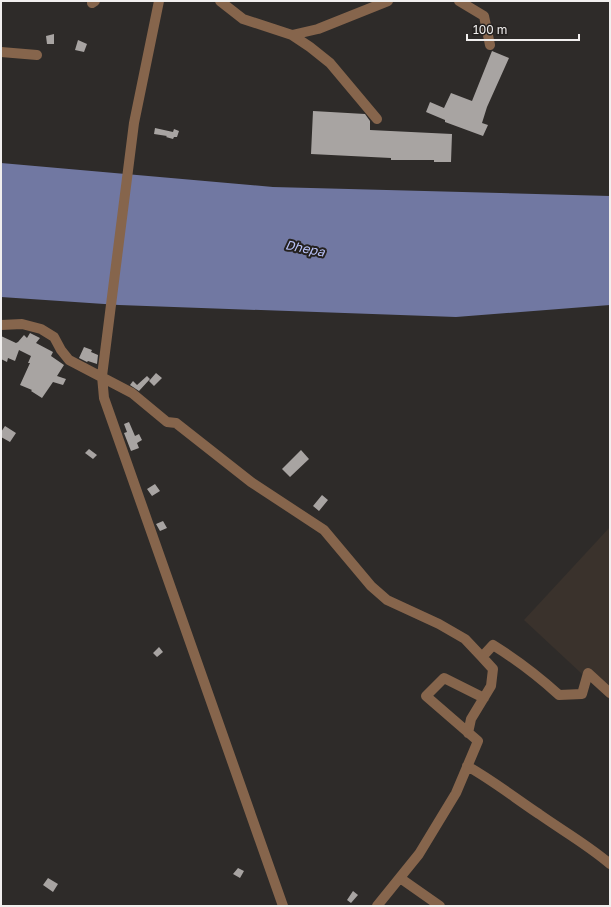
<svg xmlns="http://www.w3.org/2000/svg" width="611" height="907" font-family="'Golos Text',sans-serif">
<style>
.built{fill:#3a322c}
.water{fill:#7178a2}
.building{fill:#a8a4a2}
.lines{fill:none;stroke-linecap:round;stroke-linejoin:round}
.minor{stroke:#86654c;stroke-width:10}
.labels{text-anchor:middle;stroke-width:4;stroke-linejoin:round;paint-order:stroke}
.water-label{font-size:13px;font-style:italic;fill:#b7c0f6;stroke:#24211f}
</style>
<rect width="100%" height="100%" fill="#2e2b29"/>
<path class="built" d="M610,527V700L524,620Z"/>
<path class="water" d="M1,163L273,187L610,196V305L456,317L119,305L1,297Z"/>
<path class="building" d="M54,34V44H47L46,36Z
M78,40L87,44L84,52L75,50Z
M492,51L509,58L487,107L482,123L488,125L483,136L445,122V120L426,112L430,102L444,108L451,93L472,101Z
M313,111L365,114L370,121V130L452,134L451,162H434V160H391V158L311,154Z
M155,128L173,132L174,129L179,131L177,137H174L173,139L166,137L167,136L154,134Z
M30,333L40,338L36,343L53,352L51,356L64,365L57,376L66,379L63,385L53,382L42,398L31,391L32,390L20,385L30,363H28L31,356L19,350L15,361L8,358L7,362L1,359V336L16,343L18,342L24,335L27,338Z
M84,347L92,350L91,352L98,355L97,364L88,361L87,362L79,358Z
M156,373L162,378L154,386L149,381Z
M147,376L150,379L139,391L130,385L133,381L137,385Z
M129,422L135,436L139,434L142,440L137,443L139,448L131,451L124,433L127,432L124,424Z
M5,426L16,433L10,442L1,437V432Z
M89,449L97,455L93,459L85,453Z
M301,450L309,459L290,477L282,469Z
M155,484L160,491L152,496L147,489Z
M322,495L328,500L319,511L313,506Z
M163,521L167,528L160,531L156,524Z
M159,647L163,652L157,657L153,653Z
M238,868L244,871L240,878L233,874Z
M48,878L58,884L53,892L43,885Z
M353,891L358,895L351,903L347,900Z"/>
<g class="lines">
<path class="minor" d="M159,1L134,123L102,376L104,398L283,906
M220,1L243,19L292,35L318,29L388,1
M459,1L484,16L490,45
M92,3L95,1
M292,35L310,47L330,63L377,119
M1,52L37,55
M1,325L22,324L41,329L54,337L61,350L69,360L132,393L167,422L176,423L251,482L324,530L371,586L387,600L439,624L465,639L482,657
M468,733L471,719L491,686L493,669L482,657L493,645C517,660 538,676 559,695L582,694L588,673L610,693
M467,766C492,780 515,798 539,814C563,831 588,845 610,864
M400,878L440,906
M377,906L419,854L456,793L478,741L426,696L444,678L484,698"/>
</g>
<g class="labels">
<g class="water-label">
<text transform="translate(305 248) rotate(11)" y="5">Dhepa</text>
</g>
</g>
<rect width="611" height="907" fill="none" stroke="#f1efee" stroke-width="4"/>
<path d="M467 34v6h112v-6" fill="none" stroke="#f1efee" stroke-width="2"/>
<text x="473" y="34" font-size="12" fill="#f1efee" stroke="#24211f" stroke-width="3" paint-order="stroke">100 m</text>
</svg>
